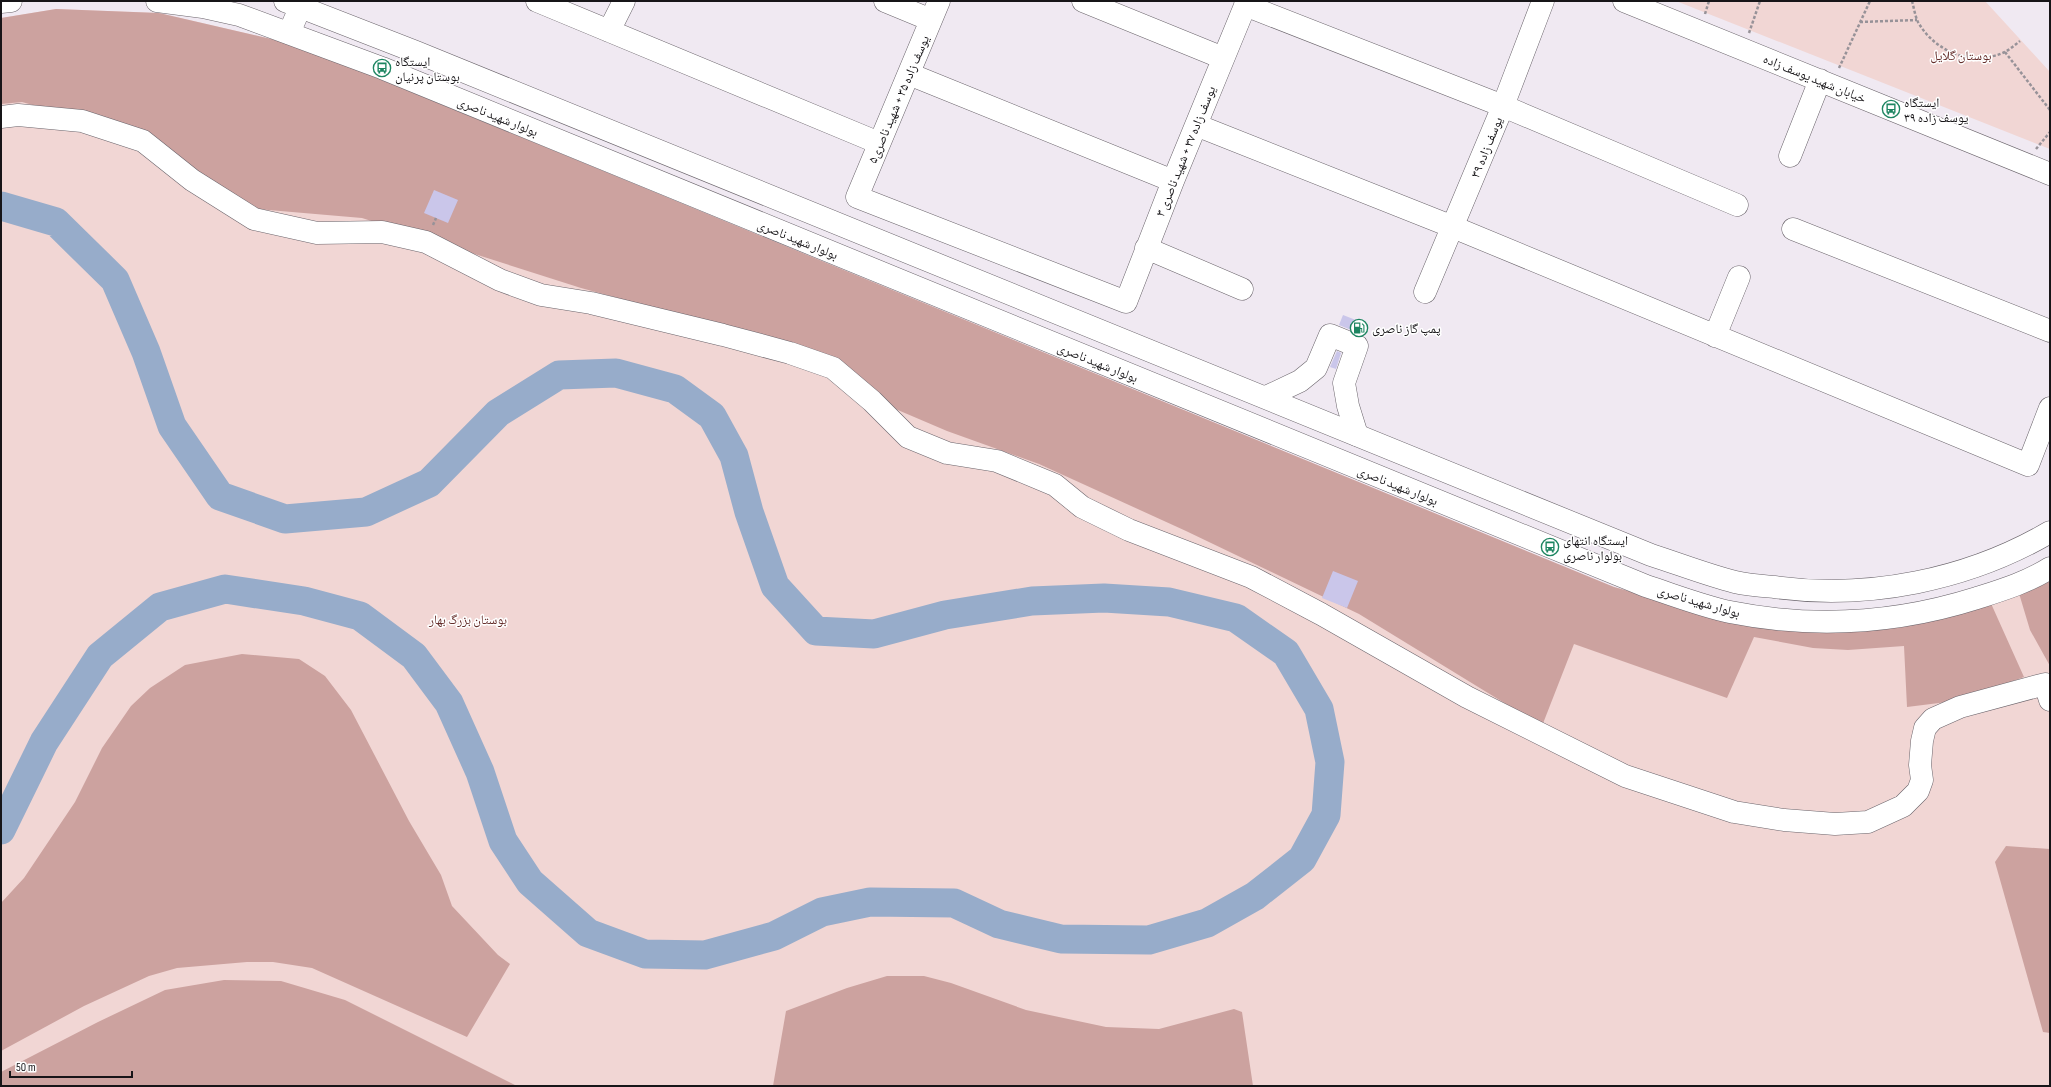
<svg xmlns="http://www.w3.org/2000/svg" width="2051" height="1087" font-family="'Sofia Sans Condensed','Noto Naskh Arabic',sans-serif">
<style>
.green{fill:#f1d6d4}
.forest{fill:#cca29f}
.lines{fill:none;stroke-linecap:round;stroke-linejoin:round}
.river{stroke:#97acca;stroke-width:29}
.building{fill:#cac6ea}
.minor-casing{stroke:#6a646b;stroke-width:23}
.major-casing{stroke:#6a646b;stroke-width:23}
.path{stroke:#979298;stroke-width:2.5;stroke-dasharray:3 2;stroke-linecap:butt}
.minor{stroke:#fff;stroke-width:22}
.major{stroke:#fff;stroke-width:22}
.labels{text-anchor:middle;stroke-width:3;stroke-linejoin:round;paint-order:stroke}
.park-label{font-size:13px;fill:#642d2a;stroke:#fff}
.poi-label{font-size:13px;fill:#171518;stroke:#fff;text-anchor:start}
.street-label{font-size:13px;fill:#171518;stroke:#fff}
</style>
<rect width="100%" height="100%" fill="#f0e9f2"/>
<path class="green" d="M1676,1H1985L2050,72V149Z
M56,9L159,13L297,45L1614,587L1733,620L1831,630L2050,574V1086H1V18Z"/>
<path class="forest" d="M56,9L159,13L297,45L1614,587L1733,620L1831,630L1989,599L2024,677L1986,691L1947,702L1907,707L1904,646L1848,650L1813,648L1754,637L1727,698L1574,644L1542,726L1359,614L1186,531L1039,464L947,431L865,396L810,350L581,288L362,218L257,209L90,121L22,102L1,104V18Z
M2050,574V666L2030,630L2018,590Z
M242,654L299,659L325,676L351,710L409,821L441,875L452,906L498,955L510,964L467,1037L312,968L273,962H247L177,968L149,976L84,1006L1,1051V903L24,878L75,802L102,748L131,706L150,688L185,665Z
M2006,846L2050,849V1033L2043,1032L1995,862Z
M887,976H924L951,983L1026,1010L1106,1027L1159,1029L1234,1009L1242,1012L1253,1086H773L786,1011L847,988Z
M224,980L281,981L345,1000L517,1086H1V1072L98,1022L165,990Z"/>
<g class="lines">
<path class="river" d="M1,206L56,222L115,280L146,352L172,426L220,496L285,519L366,512L429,483L498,413L559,375L616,373L675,389L712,416L734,456L749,512L775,586L816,631L874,634L945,615L1032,601L1104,598L1169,602L1236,618L1286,653L1319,709L1330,762L1326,815L1302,859L1255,896L1207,923L1149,940L1061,939L999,924L954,903L870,902L822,912L774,936L705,955L645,954L588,933L530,882L503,841L480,772L449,703L414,656L360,616L304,601L225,589L160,607L100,656L44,742L1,830"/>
</g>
<path class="building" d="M434,190L458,200L448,223L424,213Z
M1343,315L1361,322L1356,332L1339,325Z
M1337,351L1341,353L1336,369L1330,367Z
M1333,571L1358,581L1347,608L1322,598Z"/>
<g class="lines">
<defs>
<path id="minor" d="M537,1L879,143
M885,1L931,20
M939,1L857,197L1126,302L1173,181L1247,1
M1083,1L1223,58
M1624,1L2050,174
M1245,5L1503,106L1737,205
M609,31L624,1
M289,33L303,1
M909,74L1173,181
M1,117L18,115L82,121L143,141L192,180L254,219L317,233L382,232L426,242L500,280L541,295L591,303L723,335L790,353L833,368L872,401L908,437L947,453L997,461L1055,485L1082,507L1129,530L1251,577L1321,614L1467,697L1625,776L1734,812L1784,820L1835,824L1868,822L1903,806L1918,791L1922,780L1920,765L1922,741L1925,728L1933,719L1960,707L2045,684L2050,700
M1196,125L1453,227L2028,465L2050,408
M1790,156L1820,80
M1793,229L2050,331
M1146,248L1242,289
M1425,292L1503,106L1543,1
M1715,336L1739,277
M1266,397L1300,381L1316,368L1330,335L1357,346L1344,383L1348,406L1357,435"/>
<path id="major" d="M157,1L203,7L239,15L382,68L1646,586C1674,595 1702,606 1730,612C1815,629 1895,624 1977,598C2002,590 2028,582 2050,568
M285,1L416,52L1651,555C1679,564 1707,575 1735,582C1747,585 1761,586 1774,587C1868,600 1968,580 2050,532
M1,2L11,1"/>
</defs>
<use href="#minor" class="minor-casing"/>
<use href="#major" class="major-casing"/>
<path class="path" d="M1912,1C1914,8 1915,16 1918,22C1935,52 1972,67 2005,52C2010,49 2015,45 2020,41
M1705,14L1709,1
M1860,22L1917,20
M1749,33L1760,1
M2005,52L2050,110
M1839,68L1870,1
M2036,149L2050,132
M433,225L436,218"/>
<use href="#minor" class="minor"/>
<use href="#major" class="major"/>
</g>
<defs>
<symbol id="bus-ring" viewBox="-11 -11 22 22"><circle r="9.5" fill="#fff" stroke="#1d8561" stroke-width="1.5"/><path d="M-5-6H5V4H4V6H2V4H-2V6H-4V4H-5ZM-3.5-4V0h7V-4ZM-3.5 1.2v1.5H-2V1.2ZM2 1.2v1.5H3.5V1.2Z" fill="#1d8561"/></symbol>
<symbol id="fuel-ring" viewBox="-11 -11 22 22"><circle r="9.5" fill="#fff" stroke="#1d8561" stroke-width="1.5"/><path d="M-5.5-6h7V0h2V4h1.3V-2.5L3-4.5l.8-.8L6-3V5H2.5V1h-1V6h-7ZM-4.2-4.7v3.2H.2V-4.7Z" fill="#1d8561"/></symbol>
</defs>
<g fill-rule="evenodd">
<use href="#bus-ring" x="372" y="58" width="20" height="20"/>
<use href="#bus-ring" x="1881" y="99" width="20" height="20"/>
<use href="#fuel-ring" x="1349" y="318" width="20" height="20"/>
<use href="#bus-ring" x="1540" y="537" width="20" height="20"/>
</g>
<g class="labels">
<g class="park-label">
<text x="1961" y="60">بوستان گلایل</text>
<text x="468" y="624">بوستان بزرگ بهار</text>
</g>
<g class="poi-label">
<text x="395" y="66">ایستگاه<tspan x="395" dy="15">بوستان پرنیان</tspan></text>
<text x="1904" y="107">ایستگاه<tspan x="1904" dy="15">یوسف زاده ۳۹</tspan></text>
<text x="1372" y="333">پمپ گاز ناصری</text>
<text x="1563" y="545">ایستگاه انتهای<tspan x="1563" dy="15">بولوار ناصری</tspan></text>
</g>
<g class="street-label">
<text transform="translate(1815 78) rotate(22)" y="5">خیابان شهید یوسف زاده</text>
<text transform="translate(898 99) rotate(-67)" y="5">یوسف زاده ۳۵ + شهید ناصری۵</text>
<text transform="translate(498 116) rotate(22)" y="5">بولوار شهید ناصری</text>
<text transform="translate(1486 147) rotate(-68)" y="5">یوسف زاده ۳۹</text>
<text transform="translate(1185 151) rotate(-68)" y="5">یوسف زاده ۳۷ + شهید ناصری ۳</text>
<text transform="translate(798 239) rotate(22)" y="5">بولوار شهید ناصری</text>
<text transform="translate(1098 362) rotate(22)" y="5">بولوار شهید ناصری</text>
<text transform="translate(1398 485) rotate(22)" y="5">بولوار شهید ناصری</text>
<text transform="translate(1699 601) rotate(16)" y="5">بولوار شهید ناصری</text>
</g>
</g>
<rect width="2051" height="1087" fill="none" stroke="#171518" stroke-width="4"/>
<path d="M10 1071v6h122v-6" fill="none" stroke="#171518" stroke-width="2"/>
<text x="16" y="1071" font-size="12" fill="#171518" stroke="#ffffff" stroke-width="3" paint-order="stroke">50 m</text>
</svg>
